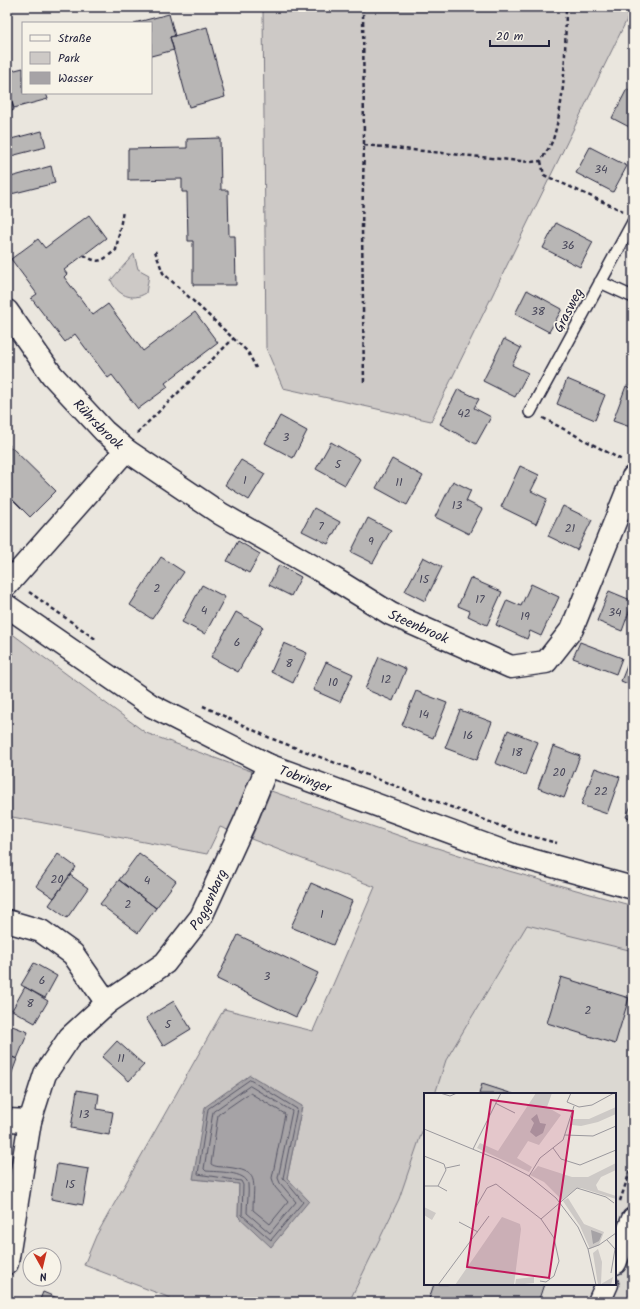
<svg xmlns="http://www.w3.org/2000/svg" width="640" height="1309" font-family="Kalam,sans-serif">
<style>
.built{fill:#dbd8d2}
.green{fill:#cdc9c6;stroke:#787680;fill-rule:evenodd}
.water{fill:#a6a3a6;stroke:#716f7b}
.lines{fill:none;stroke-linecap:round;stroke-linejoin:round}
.shore{stroke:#575666;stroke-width:1}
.building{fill:#b8b6b5;stroke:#22223b}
.service-casing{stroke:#22223b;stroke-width:14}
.minor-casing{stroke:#22223b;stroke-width:25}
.path{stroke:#22223b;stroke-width:2.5;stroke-dasharray:4 3;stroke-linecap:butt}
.service{stroke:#f7f3e8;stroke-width:11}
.minor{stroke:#f7f3e8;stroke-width:22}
.labels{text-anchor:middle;stroke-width:3.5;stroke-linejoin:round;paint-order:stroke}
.number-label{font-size:12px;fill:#48475a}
.street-label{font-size:14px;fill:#22223b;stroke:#f7f3e8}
.inset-road{fill:none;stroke:#9a989d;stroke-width:1}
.view{fill:#c2185b;fill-opacity:0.15;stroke:#c2185b;stroke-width:2}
.inset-edge{fill:none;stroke:#22223b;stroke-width:2}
</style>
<rect width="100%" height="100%" fill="#eae6de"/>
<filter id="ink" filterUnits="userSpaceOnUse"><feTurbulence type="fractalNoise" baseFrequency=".025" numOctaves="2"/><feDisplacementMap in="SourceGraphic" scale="8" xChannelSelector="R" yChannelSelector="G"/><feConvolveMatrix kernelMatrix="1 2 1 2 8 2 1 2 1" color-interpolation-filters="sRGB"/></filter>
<g filter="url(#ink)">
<path class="built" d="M527,925L633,951V1302H349L399,1199L425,1123V1284H615V1094H435L446,1060Z"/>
<path class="green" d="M263,7H633L431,421L283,388L266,348Z
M134,254L138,269L149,275L146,293C132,302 117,295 111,280Z
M7,630L146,733L259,774L233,832L220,827L207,854L7,816Z
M271,791L406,838L509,871L633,906V951L527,925L446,1060L435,1094H425V1123L399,1199L349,1302H181L84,1265L96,1236L224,1009L313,1031L375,887L251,839ZM302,1106L287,1178L238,1216L239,1184L194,1179Z"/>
<path class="water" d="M250,1075L302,1106L287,1178L309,1201L271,1247L238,1216L239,1184L193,1179L205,1107Z"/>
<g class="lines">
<path class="shore" d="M250,1080L297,1109L283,1178L303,1202L271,1240L242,1215L243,1185L241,1181L198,1174L208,1109Z
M250,1086L292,1111L278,1178L280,1183L296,1202L270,1233L247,1213C247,1203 249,1193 248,1184C246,1171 216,1172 206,1171L204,1169L213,1112Z
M250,1093L285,1114L272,1178L275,1187L288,1202L270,1224L253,1210C253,1180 261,1171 226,1167C221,1167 215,1167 211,1164L218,1115Z"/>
</g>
<path class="building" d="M169,14L175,36L170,37L174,50L151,56V23H134Z
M207,27L225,97L189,107L170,37Z
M23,68V93H46L48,99L14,108L7,87V72Z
M7,87L14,110L7,112Z
M627,89L633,92V129L612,118Z
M42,131L46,147L7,157V140Z
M220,138L221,190H228L229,236H235L236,285H193V241H188L187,192H182V179L128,180V149L187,148V139Z
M590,147L627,166L613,192L576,173Z
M51,166L55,183L7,195V178Z
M89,215L106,238L64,270L67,274L64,277L93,315L108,304L143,351L195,312L218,343L165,383L168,387L138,409L112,375L108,378L75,334L65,342L31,298L37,294L11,259L38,239L45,248Z
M556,223L593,242L580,267L543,248Z
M527,290L562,309L549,332L515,314Z
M504,339L521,348L512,365L528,373L515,397L483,381Z
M567,379L605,395L595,420L557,404Z
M626,386L633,388V428L613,421Z
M458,389L479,399L474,408L491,417L476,444L440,424Z
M280,416L307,431L293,458L265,443Z
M331,442L360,459L345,485L316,469Z
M7,443L56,491L30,517L7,494Z
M392,459L423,476L407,505L376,488Z
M241,460L265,474L249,500L225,485Z
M520,466L539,475L531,491L547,499L536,524L501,507Z
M453,481L471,490L466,501L482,509L469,534L435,517Z
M563,506L592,520L577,550L548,536Z
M314,508L340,522L328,544L302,531Z
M368,518L391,530L373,563L351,552Z
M238,541L260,554L249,573L227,561Z
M161,557L184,572L152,619L130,605Z
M423,557L442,567L425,601L405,591Z
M279,565L301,577L291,596L269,585Z
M470,578L502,592L487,625L468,616L470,611L458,606Z
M531,584L559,597L541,636L530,631L527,639L496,625L507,600L521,606Z
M202,585L225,597L205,634L182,622Z
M609,591L633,601L622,631L597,621Z
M236,612L263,627L238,672L211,657Z
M580,642L622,658L616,674L573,658Z
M284,643L307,653L293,683L271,672Z
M633,651V686L621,681Z
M379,657L406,669L393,701L365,689Z
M326,662L353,674L340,702L313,690Z
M416,691L447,703L433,738L402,725Z
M460,710L492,722L477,760L445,748Z
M508,730L538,742L525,775L495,763Z
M553,746L580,756L564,798L538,788Z
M595,768L620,777L607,814L581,805Z
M633,801V819L626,817Z
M139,853L176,881L156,908L119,880Z
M58,854L76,867L54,898L36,886Z
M7,863L12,864L7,888Z
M70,875L88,888L67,918L49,905Z
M119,880L156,908L138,933L100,904Z
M311,883L352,901L333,945L291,927Z
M238,935L318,973L296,1017L217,979Z
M34,963L57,976L45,998L21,985Z
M561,977L629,998L615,1044L547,1023Z
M25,987L48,1001L35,1023L12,1010Z
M174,1001L191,1029L163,1046L146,1018Z
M7,1024L28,1032L17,1059L7,1055Z
M117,1041L144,1065L129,1081L102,1057Z
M7,1055L17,1059L7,1086Z
M482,1084L513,1094H479Z
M77,1090L99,1094L97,1109L113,1112L109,1135L71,1128Z
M57,1164L89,1169L83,1205L51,1199Z
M434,1284H544L538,1302H439L429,1299Z
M43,1292L67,1302H39Z"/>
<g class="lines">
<defs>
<path id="service" d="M600,282L633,297
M530,412L633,222"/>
<g id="minor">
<path id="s1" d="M7,311L52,375L104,431L126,450L7,585"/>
<path id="s2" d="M126,450L221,514L328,575L391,614L511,667L546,662L572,629L633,477"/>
<path id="s3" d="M7,606L152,706L268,765L513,855L633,888"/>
<path d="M7,921L41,931L73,954L107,1003"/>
<path d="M7,1120L30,1121"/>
<path id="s4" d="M7,1263L30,1121L45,1074L70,1037L107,1003L165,963L201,917L246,819L268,765"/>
<path d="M615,1263L633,1219"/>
<path d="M599,1302L607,1284"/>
</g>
</defs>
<use href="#service" class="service-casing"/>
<use href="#minor" class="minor-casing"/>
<path class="path" d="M363,7L364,145L362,228L364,385
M364,145L530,162L541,161C545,153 552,145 554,136C566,94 565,50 566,7
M541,161L544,175L623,211
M155,251L163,273L248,352L256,368
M84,255C100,265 101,261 116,250L123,211
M543,418L622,460
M137,433L234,338
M29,592L97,640
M203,706L270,738L519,833L557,843
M620,1201L633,1162"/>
<use href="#service" class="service"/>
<use href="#minor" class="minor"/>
</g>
</g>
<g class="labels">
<g class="number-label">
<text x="601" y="173">34</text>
<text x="568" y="249">36</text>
<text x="538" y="315">38</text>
<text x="464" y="417">42</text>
<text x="286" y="441">3</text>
<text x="338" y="468">5</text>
<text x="245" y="484">1</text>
<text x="399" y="486">11</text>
<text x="457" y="509">13</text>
<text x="321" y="530">7</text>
<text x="570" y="532">21</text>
<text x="371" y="545">9</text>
<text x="424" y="583">15</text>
<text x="157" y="592">2</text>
<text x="480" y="603">17</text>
<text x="204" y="614">4</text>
<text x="615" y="616">34</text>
<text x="525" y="620">19</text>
<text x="237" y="646">6</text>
<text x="289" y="667">8</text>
<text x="386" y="683">12</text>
<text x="333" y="686">10</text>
<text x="424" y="718">14</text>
<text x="468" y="739">16</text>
<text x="517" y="756">18</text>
<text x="559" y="776">20</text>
<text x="601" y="795">22</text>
<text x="57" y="883">20</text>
<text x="147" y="884">4</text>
<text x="128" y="908">2</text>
<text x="322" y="918">1</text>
<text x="267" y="980">3</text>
<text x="42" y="984">6</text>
<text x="30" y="1007">8</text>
<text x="588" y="1014">2</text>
<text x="168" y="1028">5</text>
<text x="121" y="1062">11</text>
<text x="84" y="1118">13</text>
<text x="70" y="1188">15</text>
</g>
<g class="street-label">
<text transform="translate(568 310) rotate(-62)" y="5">Grasweg</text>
<text dy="5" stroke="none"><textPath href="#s1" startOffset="146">Rührsbrook</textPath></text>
<text dy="5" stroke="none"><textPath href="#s2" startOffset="342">Steenbrook</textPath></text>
<text dy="5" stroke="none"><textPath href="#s3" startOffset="346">Tobringer</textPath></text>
<text dy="5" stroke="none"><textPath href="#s4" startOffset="436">Poggenbarg</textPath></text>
</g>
</g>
<g transform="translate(424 1093)">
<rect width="192" height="192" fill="#eae6de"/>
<path d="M112,0H128L123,14L137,22L115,52L104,48L93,65L108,74L105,79L53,55L56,50L74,58ZM192,14V21L174,29L157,33L148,32L149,26H165ZM192,70V77L177,84L172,92L174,97L192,103V106L157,95H153L138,107L120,89L106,82L114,73L148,84H164ZM144,105L160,131L180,139L175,152L166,156L156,133L139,108ZM0,114L12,120L8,127L0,122ZM78,124L96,131L97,136L90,192H31ZM174,156L178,169L177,191L189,184L187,192H174L169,160ZM110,184V190L91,192L92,186Z" fill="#cdc9c6"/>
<path d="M113,21L116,30L122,31L119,40L112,44L106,39L110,30L107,26ZM167,137L178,141L175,148L169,151Z" fill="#a6a3a6"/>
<path class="inset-road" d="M16,0L26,3L33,0M147,0L143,9L155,14L168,12L190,0M71,10L91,20M0,36L75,67L105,83L132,105L154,134L164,156L172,192M141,42L169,43L192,33M129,55L137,66L156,72L192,57M49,56L77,0M0,63L20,71L22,77L14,93M22,75L36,72M105,83L116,65L139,47L150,13M0,93H14L23,98M52,114L63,95L72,91L117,126M35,129L54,139M183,147L191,156L187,180M164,156L175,152L192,140M116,188L122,189L130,183L135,168L130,145L117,126L153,95L182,104L190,110M14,192L65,123"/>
<path class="view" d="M67,7L149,18L125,185L43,174Z"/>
<rect width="192" height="192" class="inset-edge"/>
</g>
<rect width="640" height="1309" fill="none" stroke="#f7f3e8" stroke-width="24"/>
<rect x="12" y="12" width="616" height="1285" fill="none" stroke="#22223b" stroke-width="1.5" filter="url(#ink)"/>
<rect x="22" y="22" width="130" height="72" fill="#f7f3e8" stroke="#a29fa3"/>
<rect x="30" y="35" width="20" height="6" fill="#f7f3e8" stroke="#a29fa3"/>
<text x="58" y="42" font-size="12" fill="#22223b">Straße</text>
<rect x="30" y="52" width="20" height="12" fill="#cdc9c6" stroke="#a29fa3"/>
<text x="58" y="62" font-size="12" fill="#22223b">Park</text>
<rect x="30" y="72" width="20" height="12" fill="#a6a3a6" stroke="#a29fa3"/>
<text x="58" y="82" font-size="12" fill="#22223b">Wasser</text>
<g transform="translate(42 1267) rotate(172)"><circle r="19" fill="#f7f3e8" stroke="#a29fa3"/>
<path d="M0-3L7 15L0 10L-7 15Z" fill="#c8321e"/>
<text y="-6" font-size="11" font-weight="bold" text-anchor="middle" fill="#22223b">N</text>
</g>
<path d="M490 40v6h59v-6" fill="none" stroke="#22223b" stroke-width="2"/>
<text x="496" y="40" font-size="12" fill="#22223b" stroke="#f7f3e8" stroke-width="3" paint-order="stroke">20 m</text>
</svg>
